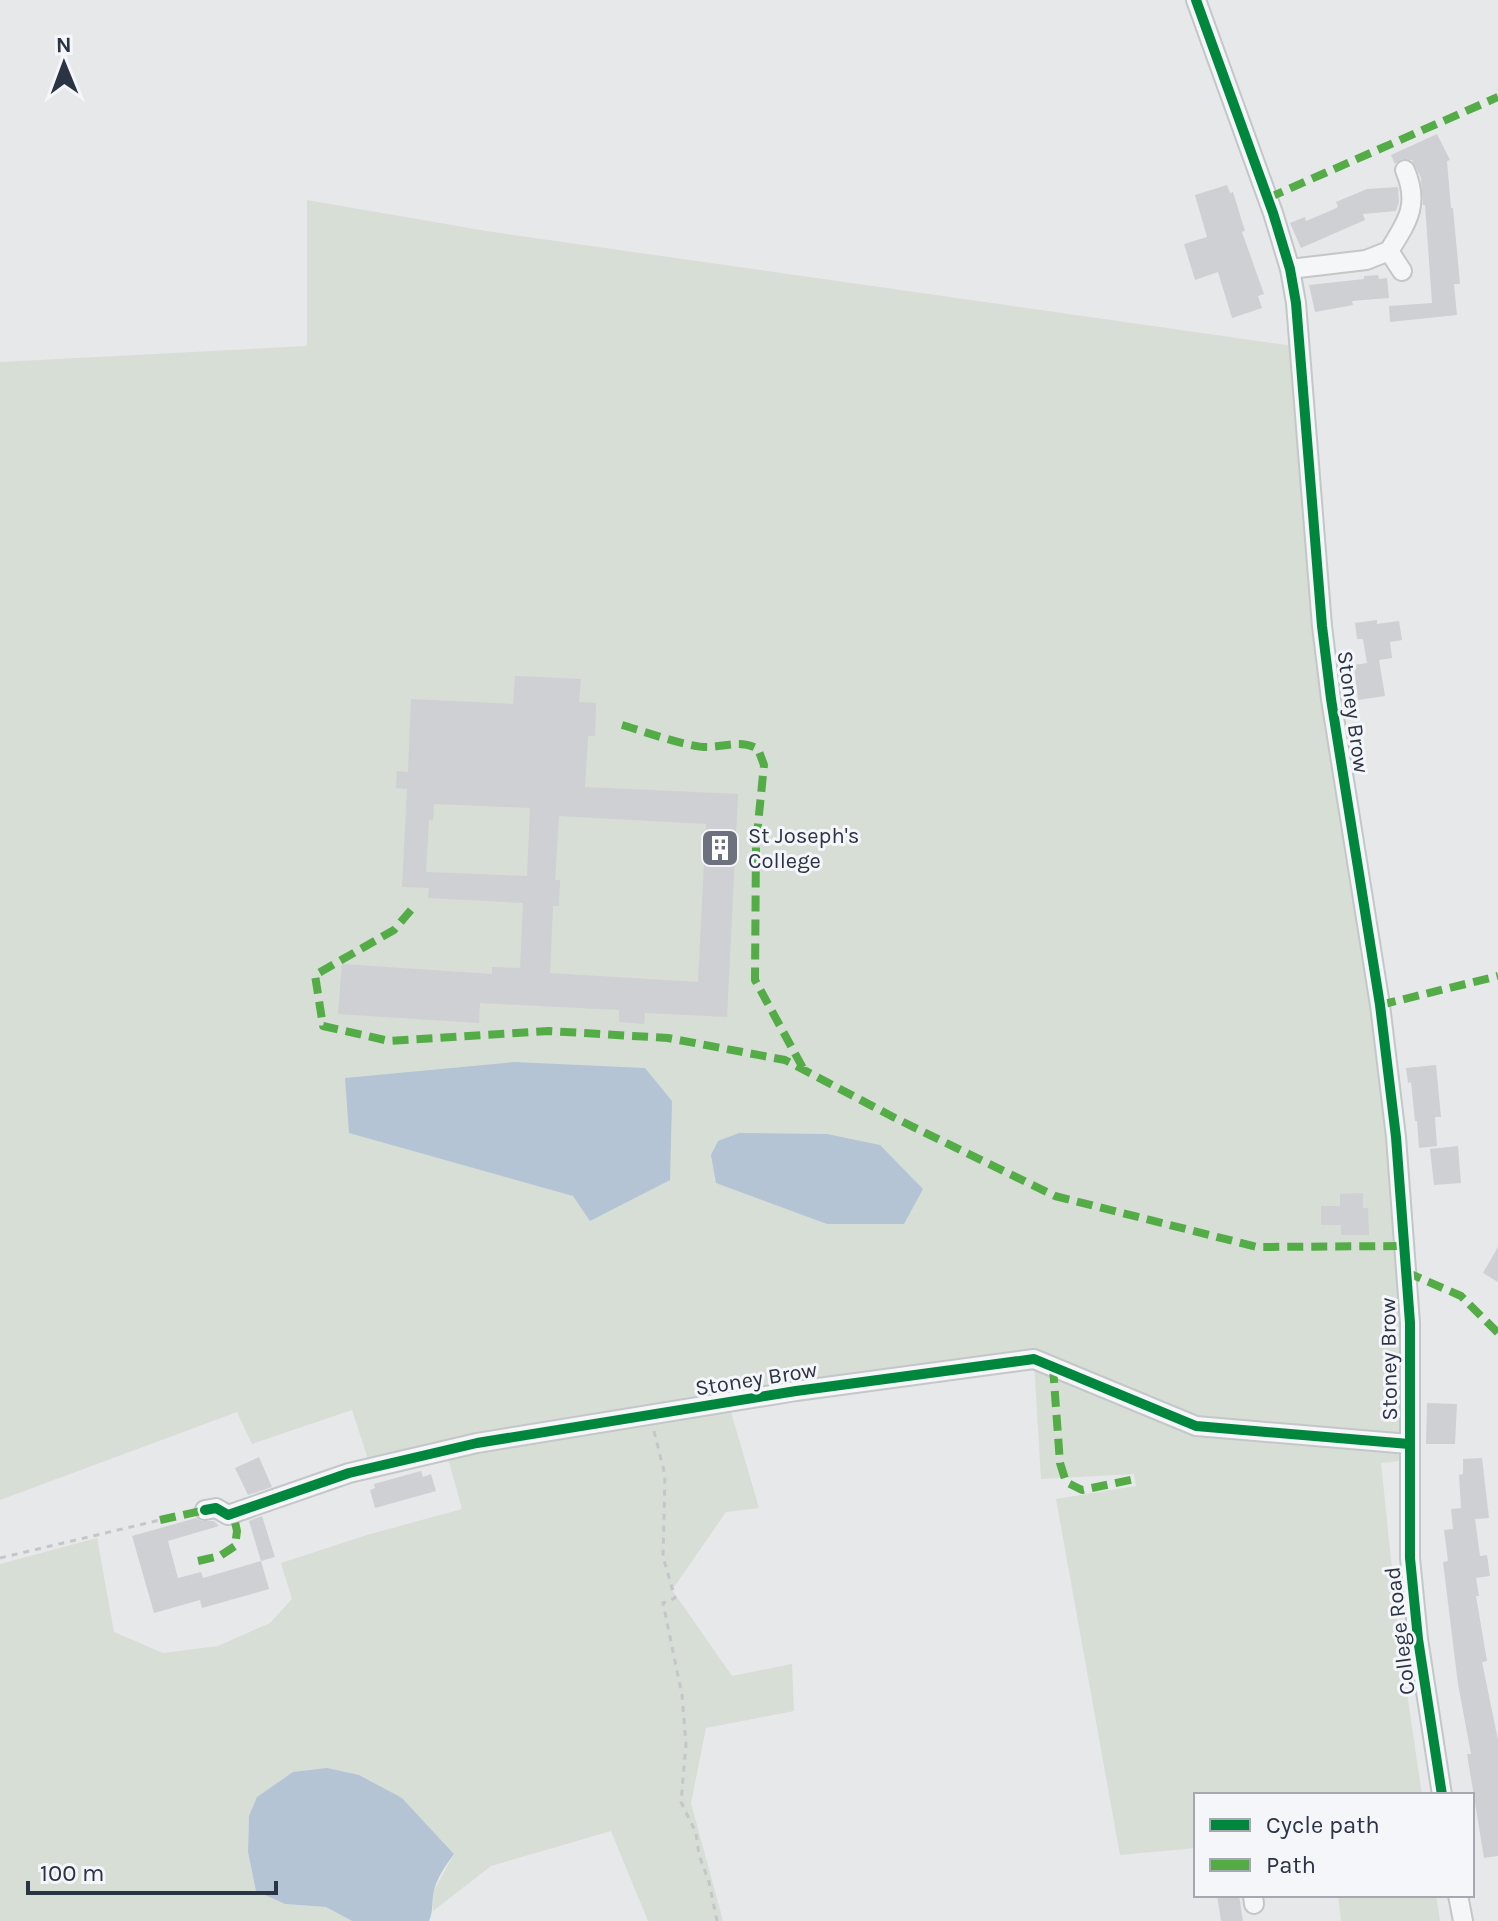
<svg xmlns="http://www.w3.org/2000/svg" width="1498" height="1921" font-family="Karla,sans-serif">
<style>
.green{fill:#d6ded6}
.water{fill:#b4c4d5}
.building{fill:#ced0d3;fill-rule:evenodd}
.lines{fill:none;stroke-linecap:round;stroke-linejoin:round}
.minor-casing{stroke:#c4c6c8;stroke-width:22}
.path{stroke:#c5c6ca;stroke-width:3;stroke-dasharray:6 6;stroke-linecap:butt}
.minor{stroke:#f5f6f7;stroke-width:18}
.quiet{stroke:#54ac47;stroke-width:8;stroke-dasharray:16 8;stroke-linecap:butt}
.cycleway-casing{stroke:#f4f6f9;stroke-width:15}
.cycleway{stroke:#00873e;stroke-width:10}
.labels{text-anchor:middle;stroke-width:6;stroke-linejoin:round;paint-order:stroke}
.street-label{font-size:22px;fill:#2b3445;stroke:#f4f6f9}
.poi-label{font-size:22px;fill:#2b3445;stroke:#f4f6f9;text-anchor:start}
</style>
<rect width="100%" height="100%" fill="#e6e8ea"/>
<path class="green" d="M307,200L486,231L1300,347L1313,515L1396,1137L1409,1460L1381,1463L1400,1646L1422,1795H1196V1848L1120,1855L1056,1499L1136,1486L1134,1474L1041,1479L1034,1360L728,1402L759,1508L726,1512L672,1590L732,1676L792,1664L794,1711L706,1728L691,1803L723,1921H648L611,1831L491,1866L433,1911V1892L454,1854L402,1798L249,1816L248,1852L256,1891L285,1904L326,1907L352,1921H0V1564L97,1538L114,1632L163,1653L218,1646L270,1623L292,1599L281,1563L367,1535L462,1509L446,1451L371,1468L352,1410L252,1444L237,1412L0,1500V362L307,346Z
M1338,1895H1436L1440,1921H1341Z"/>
<path class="water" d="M514,1062L645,1068L672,1101L670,1180L590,1221L573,1196L349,1133L345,1078Z
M739,1133L827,1134L880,1145L923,1189L904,1224H827L716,1183L711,1155L718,1141Z
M327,1768L359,1775L402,1798L454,1854C445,1866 435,1881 433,1895C432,1905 433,1912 429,1921H352L326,1907L285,1904L256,1891L248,1852L249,1816L257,1797L293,1772Z"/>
<path class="building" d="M1437,134L1450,160L1447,161L1451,208H1453L1460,284H1454L1457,315L1390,322L1389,306L1432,303L1425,205H1423L1421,178L1412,160L1402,159L1395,164L1391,155Z
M1227,185L1230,193L1233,192L1245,231L1242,232L1264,294L1258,296L1262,308L1232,318L1218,272L1195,280L1184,244L1207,237L1195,195Z
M1398,187L1399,202L1396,211L1363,214L1365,220L1301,248L1290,223L1305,217L1306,221L1330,211L1338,207L1336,202L1367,189Z
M1378,275L1379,279L1387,278L1389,298L1352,301L1353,305L1315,312L1309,285L1364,279V276Z
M1377,620V624L1399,621L1402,640L1390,642L1392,658L1379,660L1385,696L1358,700L1354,665L1367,663L1363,639H1357L1355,623Z
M515,676L581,679L579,702L596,703L595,736H588L585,787L738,794L727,1017L645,1013L644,1024L619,1022V1010L480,1003L479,1023L338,1014L342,964L492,974V967L520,968L523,903L428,898L429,888L402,887L407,789L396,788L397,771L408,772L411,699L513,704ZM434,804L530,808L527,876L426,872L429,820H433ZM559,816L706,824L698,982L550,973L553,906H559L560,880H555Z
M1436,1065L1441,1117H1435L1437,1146L1419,1148L1417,1121H1415L1411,1082L1408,1083L1406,1068Z
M1458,1146L1461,1183L1434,1185L1430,1149Z
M1363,1193V1208H1368L1369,1235H1341V1225H1321V1206H1340V1194Z
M1498,1247V1282L1483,1273Z
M1427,1403L1457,1404L1455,1444H1426Z
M259,1457L272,1487L248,1495L235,1468Z
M1482,1458L1489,1518L1475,1519L1480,1556L1487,1555L1490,1576L1476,1578L1479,1596H1476L1487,1661L1482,1662L1498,1740V1856L1484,1858L1467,1754H1471L1458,1684L1443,1562L1448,1561L1444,1530L1453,1529L1451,1509L1461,1508L1459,1475L1463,1474V1459Z
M421,1471L423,1477L431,1474L436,1491L375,1508L370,1490L375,1488L374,1484Z
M262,1516L275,1557L261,1561L249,1521Z
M196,1518L202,1521H214L219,1526L168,1541L178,1578L201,1572L203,1578L261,1561L269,1589L202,1608L200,1600L154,1613L132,1536Z
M1217,1895H1239L1243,1921H1221Z"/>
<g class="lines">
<defs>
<path id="minor" d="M1196,0L1273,213L1290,269L1296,303L1322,626L1331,699L1380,1005L1396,1137L1410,1323V1558L1418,1639L1442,1795
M1389,251C1407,222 1420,205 1405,170
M1389,251L1402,271
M1290,269L1366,260L1389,251
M205,1510L216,1508L228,1515L349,1473L477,1443L796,1391L1034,1359L1196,1426L1409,1444
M1253,1895L1254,1904
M1458,1895L1463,1921"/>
</defs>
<use href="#minor" class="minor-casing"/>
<path class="path" d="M654,1431L665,1475L663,1557L675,1598L663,1603L682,1695L686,1744L681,1802L696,1833L699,1855L709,1882L717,1921
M0,1558L160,1520"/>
<use href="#minor" class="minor"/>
<path class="quiet" d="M1268,198L1498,97
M622,725C643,731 689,748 709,747C727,746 742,740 758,749L764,765L756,844L755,980L804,1070
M411,910L394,930L315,975L323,1026L389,1041L549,1031L668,1038L785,1060L895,1118L1055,1196L1257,1247L1404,1246
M1380,1005L1498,976
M1406,1272L1461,1296L1498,1333
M1053,1367L1060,1463L1066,1482L1082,1490L1135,1479
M160,1520L205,1510
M198,1561L220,1556L235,1546L237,1531L233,1513"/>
<defs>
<path id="cycleway" d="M1196,0L1273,213L1290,269L1296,303L1322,626L1331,699L1380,1005L1396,1137L1410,1323V1558L1418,1639L1442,1795
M205,1510L216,1508L228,1515L349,1473L477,1443L796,1391L1034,1359L1196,1426L1409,1444"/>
</defs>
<use href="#cycleway" class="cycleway-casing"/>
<use href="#cycleway" class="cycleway"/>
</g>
<defs>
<symbol id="building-square" viewBox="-11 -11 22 22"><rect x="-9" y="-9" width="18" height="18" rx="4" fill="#6c737f" stroke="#f4f6f9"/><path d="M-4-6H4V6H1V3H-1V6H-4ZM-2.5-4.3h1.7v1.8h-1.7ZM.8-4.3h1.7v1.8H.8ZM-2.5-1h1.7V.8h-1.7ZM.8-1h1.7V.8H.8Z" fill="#fff"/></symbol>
</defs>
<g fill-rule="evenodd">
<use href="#building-square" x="698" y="826" width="44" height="44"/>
</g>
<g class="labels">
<g class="street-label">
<text transform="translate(1354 712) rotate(82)" y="8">Stoney Brow</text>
<text transform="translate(1388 1359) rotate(-91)" y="8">Stoney Brow</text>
<text transform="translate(756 1378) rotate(-9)" y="8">Stoney Brow</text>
<text transform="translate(1399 1631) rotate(-97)" y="8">College Road</text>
</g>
<g class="poi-label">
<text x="748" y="843">St Joseph's<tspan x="748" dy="25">College</tspan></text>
</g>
</g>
<rect x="1194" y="1793" width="280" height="104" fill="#f4f6f9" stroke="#a4a8b1" stroke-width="2"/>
<rect x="1210" y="1819" width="40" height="12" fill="#00873e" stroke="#a4a8b1" stroke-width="2"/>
<text x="1266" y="1833" font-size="24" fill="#2b3445">Cycle path</text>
<rect x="1210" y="1859" width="40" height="12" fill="#54ac47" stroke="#a4a8b1" stroke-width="2"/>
<text x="1266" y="1873" font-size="24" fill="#2b3445">Path</text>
<g transform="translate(64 64) rotate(359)" stroke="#f4f6f9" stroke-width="6" paint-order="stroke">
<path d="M0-6L14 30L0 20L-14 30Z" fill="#2b3445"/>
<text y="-12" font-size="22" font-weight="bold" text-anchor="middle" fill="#2b3445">N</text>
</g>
<path d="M28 1881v12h248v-12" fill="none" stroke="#2b3445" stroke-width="4"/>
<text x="40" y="1881" font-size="24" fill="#2b3445" stroke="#f4f6f9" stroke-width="6" paint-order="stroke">100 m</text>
</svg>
